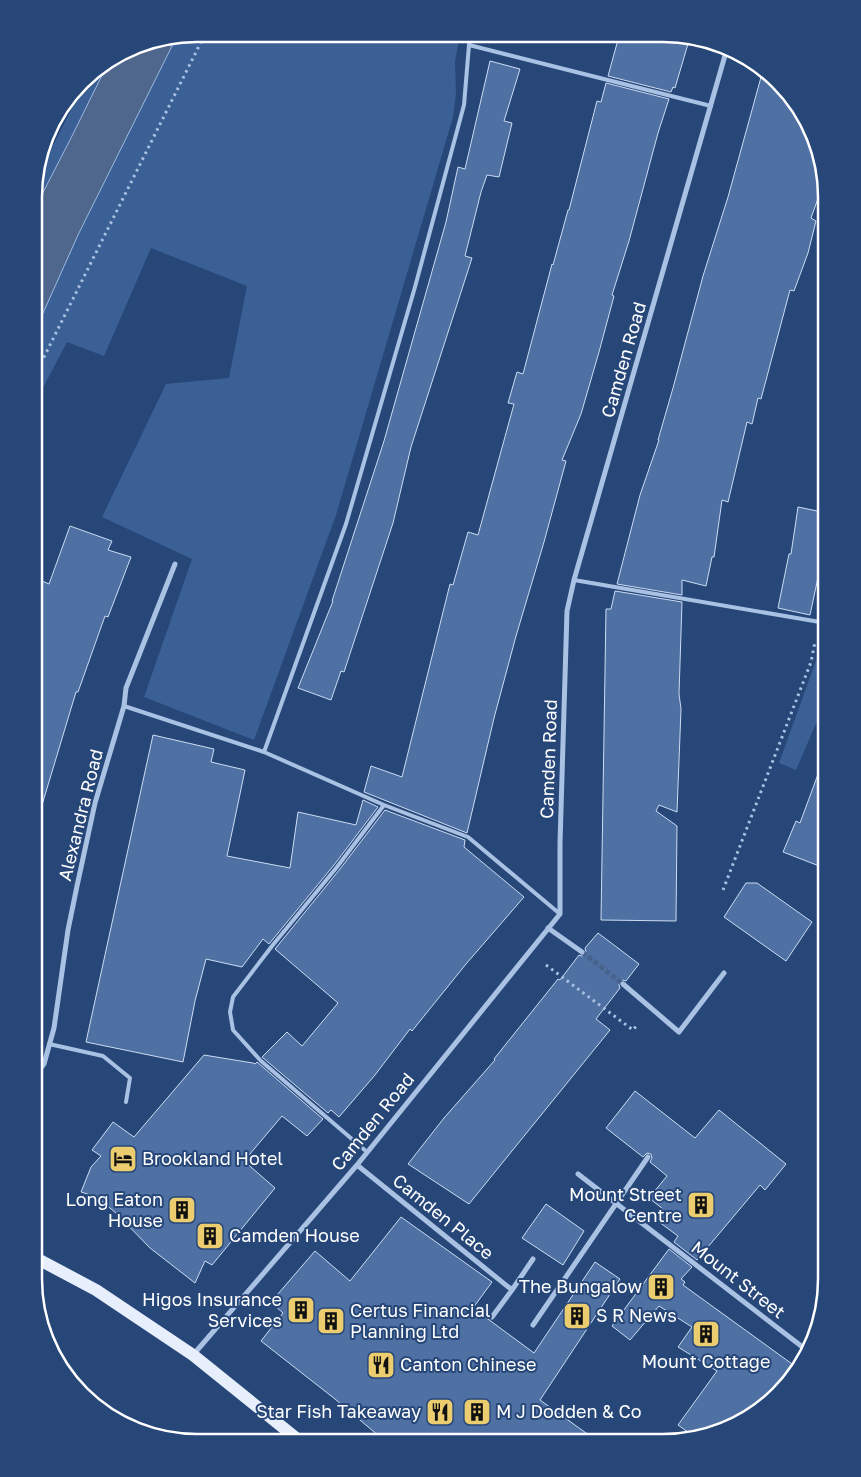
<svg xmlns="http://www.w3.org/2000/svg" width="861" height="1477" font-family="'Golos Text',sans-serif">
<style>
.green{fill:#3a6096}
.water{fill:#4f678c;stroke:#9ebbe3}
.building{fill:#4f70a2;stroke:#ccdcf3}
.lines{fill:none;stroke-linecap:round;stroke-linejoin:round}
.minor-tunnel{stroke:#47638d;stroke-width:5;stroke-dasharray:5 2.5;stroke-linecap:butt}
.path{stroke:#a9c1e3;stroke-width:3;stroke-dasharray:2.5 4;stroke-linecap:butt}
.service{stroke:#a9c1e3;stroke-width:4}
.minor{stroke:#a9c1e3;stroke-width:5}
.primary{stroke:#e8effc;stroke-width:12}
.labels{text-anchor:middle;stroke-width:4;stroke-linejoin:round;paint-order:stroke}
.street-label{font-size:18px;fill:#fff;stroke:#274779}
.poi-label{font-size:18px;fill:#fff;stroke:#274779;text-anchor:start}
.rim{fill:none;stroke:#fff;stroke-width:2.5}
</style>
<rect width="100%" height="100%" fill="#274779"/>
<path class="green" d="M198,34L460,35L455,61L456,94L453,117L336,515L254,740L144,697L192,559L102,517L166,384L229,378L247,286L151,248L104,356L67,342L35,403V331L78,235L176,38Z
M108,63L73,134L35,208V181L88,77Z
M827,630V698L796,770L779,763Z"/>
<path class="water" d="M176,38L78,235L35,331V208L73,134L108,63L135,46Z"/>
<path class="building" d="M619,36L690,37L675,88L673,87L671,92L608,76Z
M490,61L520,69L504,121L512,123L499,177L487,175L481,192L465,256L472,258L411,447L393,523L344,672L341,671L331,700L298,688L333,601H332L384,441L446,222L458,167L465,169Z
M763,70L771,74L818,145L824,182L811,218L816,221L808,253L794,291L790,290L761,399L758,398L752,424L747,422L728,502L722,500L714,557H712L706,586L682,580V595L617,584L640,495L659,440H658L673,388L703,276L728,197Z
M606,83L669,99L658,133L629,241L612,295L614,296L599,352L581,414L562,460L566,461L544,542L516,636L494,718L467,833L364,792L371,766L402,777L450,584L453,585L468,532L478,535L514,404L508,403L517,372L523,374L552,264L553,265L568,210H569L597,101L601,102Z
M798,507L827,513V535L810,615L778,608L789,554H791Z
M70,526L112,541L108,550L131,557L108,617L105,616L78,692H76L42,805L34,804L35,578L49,584Z
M615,591L682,602L679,694L681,709L677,812L659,805L656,811L677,826L676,921L601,920L606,609H611Z
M153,735L214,749L211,762L245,770L227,856L290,868L298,812L356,825L363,800L378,807L334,865L269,944L263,939L242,967L206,959L195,1001L183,1062L86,1042Z
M824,758H827V869L783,852L796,821L800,823Z
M385,810L465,840L464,847L524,897L466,964L412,1031L410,1029L375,1075L339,1117L331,1110L328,1113L262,1057L287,1032L302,1046L338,1003L275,949L340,869Z
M746,883H757L812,922L786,961L724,917Z
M598,933L639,964L626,981L622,980L619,982V985L620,988L596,1019L610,1030L469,1204L408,1164L444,1118L495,1060L494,1059L558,979L560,980L579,955L582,956L585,955L586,952L585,948Z
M204,1055L253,1063L255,1064L257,1062L323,1119L307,1136L282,1116L244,1161L275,1188L212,1265L205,1261L195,1283L150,1248L117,1214L97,1197L81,1192L91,1167L101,1156L92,1150L113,1122L134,1137Z
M635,1091L695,1138L719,1110L786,1164L765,1190L760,1185L697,1260L674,1242L678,1236L655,1219L663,1209L649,1198L667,1176L650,1162L652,1158L651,1154L647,1153L643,1157L606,1128Z
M546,1204L584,1231L563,1265L522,1238Z
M401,1217L492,1282L473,1308L534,1353L595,1262L620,1279L540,1400L600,1443L386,1442L335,1399L261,1341L283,1313L271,1302L315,1251L350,1281Z
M669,1249L692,1267L681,1279L685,1282L683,1285L799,1369L794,1379L763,1410L716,1434L696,1438L678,1425L717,1371L678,1347L692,1327L659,1306L630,1340L612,1326Z"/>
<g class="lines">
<path class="minor-tunnel" d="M582,952L623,984"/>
<path class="path" d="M41,156L66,106
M35,375L205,34
M723,890L811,662L815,642
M546,965L633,1030L638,1024"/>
<path class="service" d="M471,35L469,45L711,106
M574,580L820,622L827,603
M124,706L264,752L384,805L468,837L560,914
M264,752L346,524L415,287L464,105L469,45
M49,1044L103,1056L130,1078L126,1102
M367,1152L261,1061L233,1030L230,1012L233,997L272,946L337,867L384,805"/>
<path class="minor" d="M548,928L582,952
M623,984L679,1032L724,973
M34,1077L44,1064L54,1028L68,930L77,886L95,803L124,706L126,688L175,564
M357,1165L512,1290
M578,1174L809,1352
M34,1212C40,1192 42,1156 39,1135C38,1130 36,1125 34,1120
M492,1317L512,1290L533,1259
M533,1325L648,1157
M193,1355L357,1165L560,914V843L567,611L574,580L726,52"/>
<path class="primary" d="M34,1257L96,1290L193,1355L301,1442"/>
</g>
<defs>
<symbol id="hotel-square" viewBox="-11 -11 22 22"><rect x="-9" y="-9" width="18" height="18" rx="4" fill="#ebcd6f" stroke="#274779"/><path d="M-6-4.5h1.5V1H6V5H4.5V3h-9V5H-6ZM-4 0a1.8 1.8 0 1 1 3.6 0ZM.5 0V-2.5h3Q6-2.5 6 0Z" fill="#111"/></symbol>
<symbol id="building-square" viewBox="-11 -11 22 22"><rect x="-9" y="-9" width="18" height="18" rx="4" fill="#ebcd6f" stroke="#274779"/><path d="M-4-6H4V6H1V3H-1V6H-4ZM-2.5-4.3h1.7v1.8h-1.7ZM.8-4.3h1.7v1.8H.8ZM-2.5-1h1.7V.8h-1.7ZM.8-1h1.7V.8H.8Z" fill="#111"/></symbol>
<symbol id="restaurant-square" viewBox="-11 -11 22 22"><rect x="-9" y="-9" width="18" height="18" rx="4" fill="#ebcd6f" stroke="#274779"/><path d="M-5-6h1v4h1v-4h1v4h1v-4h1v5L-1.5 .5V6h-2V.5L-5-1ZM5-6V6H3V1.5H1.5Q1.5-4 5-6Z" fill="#111"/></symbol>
</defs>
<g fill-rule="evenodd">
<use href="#hotel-square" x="107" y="1143" width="32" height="32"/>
<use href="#building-square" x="685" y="1189" width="32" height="32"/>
<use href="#building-square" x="166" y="1194" width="32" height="32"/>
<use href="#building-square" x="194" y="1220" width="32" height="32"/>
<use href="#building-square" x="645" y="1271" width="32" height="32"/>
<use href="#building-square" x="285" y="1294" width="32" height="32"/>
<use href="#building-square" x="561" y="1300" width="32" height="32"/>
<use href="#building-square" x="315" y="1305" width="32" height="32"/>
<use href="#building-square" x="690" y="1318" width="32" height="32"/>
<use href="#restaurant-square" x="365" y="1349" width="32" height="32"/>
<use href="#restaurant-square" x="424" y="1396" width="32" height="32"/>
<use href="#building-square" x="461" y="1396" width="32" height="32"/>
</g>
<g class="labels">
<g class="street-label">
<text transform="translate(624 360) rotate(-74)" y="6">Camden Road</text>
<text transform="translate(549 759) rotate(-88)" y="6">Camden Road</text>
<text transform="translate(81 815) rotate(-76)" y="6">Alexandra Road</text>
<text transform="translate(373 1122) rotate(-51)" y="6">Camden Road</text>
<text transform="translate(443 1217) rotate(39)" y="6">Camden Place</text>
<text transform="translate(738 1280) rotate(38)" y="6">Mount Street</text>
</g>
<g class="poi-label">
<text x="142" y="1165">Brookland Hotel</text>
<text x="682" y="1201" text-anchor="end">Mount Street<tspan x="682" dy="21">Centre</tspan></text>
<text x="163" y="1206" text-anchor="end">Long Eaton<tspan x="163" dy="21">House</tspan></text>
<text x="229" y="1242">Camden House</text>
<text x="642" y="1293" text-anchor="end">The Bungalow</text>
<text x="282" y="1306" text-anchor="end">Higos Insurance<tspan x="282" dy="21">Services</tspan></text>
<text x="350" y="1317">Certus Financial<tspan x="350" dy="21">Planning Ltd</tspan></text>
<text x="596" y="1322">S R News</text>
<text x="706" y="1368" text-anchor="middle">Mount Cottage</text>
<text x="400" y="1371">Canton Chinese</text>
<text x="421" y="1418" text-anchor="end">Star Fish Takeaway</text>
<text x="496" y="1418">M J Dodden &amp; Co</text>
</g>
</g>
<path d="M0 0H861V1477H0ZM197 42H663A155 155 0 0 1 818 197V1279A155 155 0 0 1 663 1434H197A155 155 0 0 1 42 1279V197A155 155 0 0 1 197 42Z" fill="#274779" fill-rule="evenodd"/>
<path class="rim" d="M197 42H663A155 155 0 0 1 818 197V1279A155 155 0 0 1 663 1434H197A155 155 0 0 1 42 1279V197A155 155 0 0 1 197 42Z"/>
</svg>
